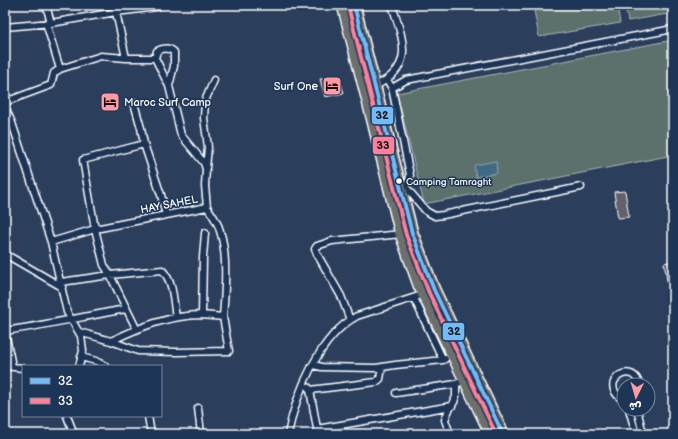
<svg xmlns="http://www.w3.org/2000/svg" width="678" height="439" font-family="'Balsamiq Sans','Playpen Sans Arabic',sans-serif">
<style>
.green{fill:#5c706c;stroke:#aeb8b6}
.water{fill:#3f6b83;stroke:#8ca6b5}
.building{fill:#64616e;stroke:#fff}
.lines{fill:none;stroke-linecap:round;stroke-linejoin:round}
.street-casing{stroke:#fff;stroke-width:9}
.highway-casing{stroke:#fff;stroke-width:14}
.street{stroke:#1d3557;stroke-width:6}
.highway{stroke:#6c706d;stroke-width:11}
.bus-1-casing{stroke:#1d3557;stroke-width:7}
.bus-2-casing{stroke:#1d3557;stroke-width:7}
.bus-1{stroke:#73baf8;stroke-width:4}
.bus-2{stroke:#ff8098;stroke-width:4}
.bus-dot{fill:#fff;stroke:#1d3557;stroke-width:1.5}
.labels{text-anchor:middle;stroke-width:3;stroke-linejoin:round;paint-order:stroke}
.bus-label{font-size:10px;fill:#fff;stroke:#1d3557;text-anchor:start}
.poi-label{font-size:11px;fill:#fff;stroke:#1d3557;text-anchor:end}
.street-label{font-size:11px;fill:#fff;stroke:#1d3557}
.line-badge{stroke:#1d3557;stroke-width:1.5}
.pale-badge-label{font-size:11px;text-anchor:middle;font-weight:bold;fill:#111}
</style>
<rect width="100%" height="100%" fill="#2b3e5c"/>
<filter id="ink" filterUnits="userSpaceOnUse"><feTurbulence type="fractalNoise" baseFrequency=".025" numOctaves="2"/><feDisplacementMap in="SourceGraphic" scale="8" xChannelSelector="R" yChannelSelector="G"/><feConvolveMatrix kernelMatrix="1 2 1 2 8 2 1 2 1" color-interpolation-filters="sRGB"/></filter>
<g filter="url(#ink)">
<path class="green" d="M533,5H617L620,23L539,37Z
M625,5H673V13L628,21Z
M673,40V155L424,204L397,93Z"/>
<path class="water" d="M496,161L497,173L476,177L474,165Z"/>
<path class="building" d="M339,76L344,93L325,97L320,79Z
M625,191L629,217L618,218L614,192Z
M673,261V298H670L664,263Z"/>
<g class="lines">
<defs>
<path id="street" d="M116,12L157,7
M46,23L60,69
M51,23L116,12L126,58H155L169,86L181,135L204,163L206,169L205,186L207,207L95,229L51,242
M5,27L51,23L46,5
M155,58L157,51C163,48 169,47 174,52V66L169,86
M387,80L392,88L410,175L409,182L401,186
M375,86C416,67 403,40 392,5
M392,88L406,80L673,29
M5,102L51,85L54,73L60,69L101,56L126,58
M134,103L141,128L144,144L161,195L166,215
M5,107L12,123L51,242L67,312L81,336L83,351L79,366
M206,168L208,147L204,118L205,101L214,80
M404,185L426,211L435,216L443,215L581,187
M207,207C212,214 218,222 220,231C228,254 225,293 223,317
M5,254L62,287
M61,282L110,275L104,265L95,229L83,160L144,144
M414,298L443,360L445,359
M202,315L223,317L229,351L176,352L138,351L111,341C140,327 170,315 202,315Z
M202,315L203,257L205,233
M350,320L341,296L317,254L315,249L317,246L332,241L401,234
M136,328L110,275L162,270C174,282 173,301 176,317
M5,331C46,325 86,316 126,309
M5,332L12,366
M79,332L111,341
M81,357L96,361L105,366
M313,365L322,367L376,368L395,365L443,360
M5,366L23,368
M308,387L310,390L318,434
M310,390L376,382L380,379L382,367
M396,393L456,384
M624,401C621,398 617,396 615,392C606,376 635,363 639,385
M198,408L201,434
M629,409L636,434
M637,409L643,434
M67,416L74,434
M148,416L150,428L153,434
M317,429L452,406
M288,434C296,394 319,336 357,316L425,294
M450,434L445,420L448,412L454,402L456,396V384L465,380"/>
<path id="highway" d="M343,5L371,113L401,234L419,285L491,434
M354,5L412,233L434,290L503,434"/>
</defs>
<use href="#street" class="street-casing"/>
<use href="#highway" class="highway-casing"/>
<use href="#street" class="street"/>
<use href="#highway" class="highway"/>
<defs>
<path id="bus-1" d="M354,5L412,233L434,290L503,434"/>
<path id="bus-2" d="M348,6L406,235L429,293L496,434"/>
</defs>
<use href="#bus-1" class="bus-1-casing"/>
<use href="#bus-2" class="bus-2-casing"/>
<use href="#bus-1" class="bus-1"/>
<use href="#bus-2" class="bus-2"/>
</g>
</g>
<defs>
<symbol id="hotel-square" viewBox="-11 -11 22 22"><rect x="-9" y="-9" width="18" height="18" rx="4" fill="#ff9aa2" stroke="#1d3557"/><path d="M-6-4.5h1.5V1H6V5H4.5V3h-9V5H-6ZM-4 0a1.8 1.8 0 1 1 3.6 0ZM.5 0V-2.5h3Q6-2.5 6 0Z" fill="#111"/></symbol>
</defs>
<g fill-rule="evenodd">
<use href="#hotel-square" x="321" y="75" width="22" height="22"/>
<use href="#hotel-square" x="99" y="91" width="22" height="22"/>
</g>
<circle class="bus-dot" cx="399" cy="181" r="3.5"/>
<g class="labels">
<g class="bus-label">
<text x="406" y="185">Camping Tamraght</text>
</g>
<g class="poi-label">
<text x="318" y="90">Surf One</text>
<text x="124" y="106" text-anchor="start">Maroc Surf Camp</text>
</g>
<g class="street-label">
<text transform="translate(169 204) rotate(-11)" y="4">HAY SAHEL</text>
</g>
</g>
<g class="line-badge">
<rect x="371" y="106" width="23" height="19" rx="4" fill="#73baf8"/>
<rect x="372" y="136" width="23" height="19" rx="4" fill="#ff8098"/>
<rect x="442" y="322" width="23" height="19" rx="4" fill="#73baf8"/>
</g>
<g class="pale-badge-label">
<text x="382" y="119">32</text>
<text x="383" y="149">33</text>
<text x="454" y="335">32</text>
</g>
<rect width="678" height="439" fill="none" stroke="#1d3557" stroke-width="20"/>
<rect x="10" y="10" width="658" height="419" fill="none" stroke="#fff" stroke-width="1.5" filter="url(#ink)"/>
<rect x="22" y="365" width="140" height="52" fill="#1d3557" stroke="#77869a"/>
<rect x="30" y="378" width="20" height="6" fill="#73baf8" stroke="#77869a"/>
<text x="58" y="385" font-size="12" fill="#ffffff">32</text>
<rect x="30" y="398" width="20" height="6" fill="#ff8098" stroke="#77869a"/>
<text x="58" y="405" font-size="12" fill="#ffffff">33</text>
<g transform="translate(636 397) rotate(185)"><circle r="19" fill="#1d3557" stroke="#77869a"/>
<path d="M0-3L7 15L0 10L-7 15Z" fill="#ff9aa2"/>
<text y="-6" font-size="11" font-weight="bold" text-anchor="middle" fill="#ffffff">ش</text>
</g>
</svg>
